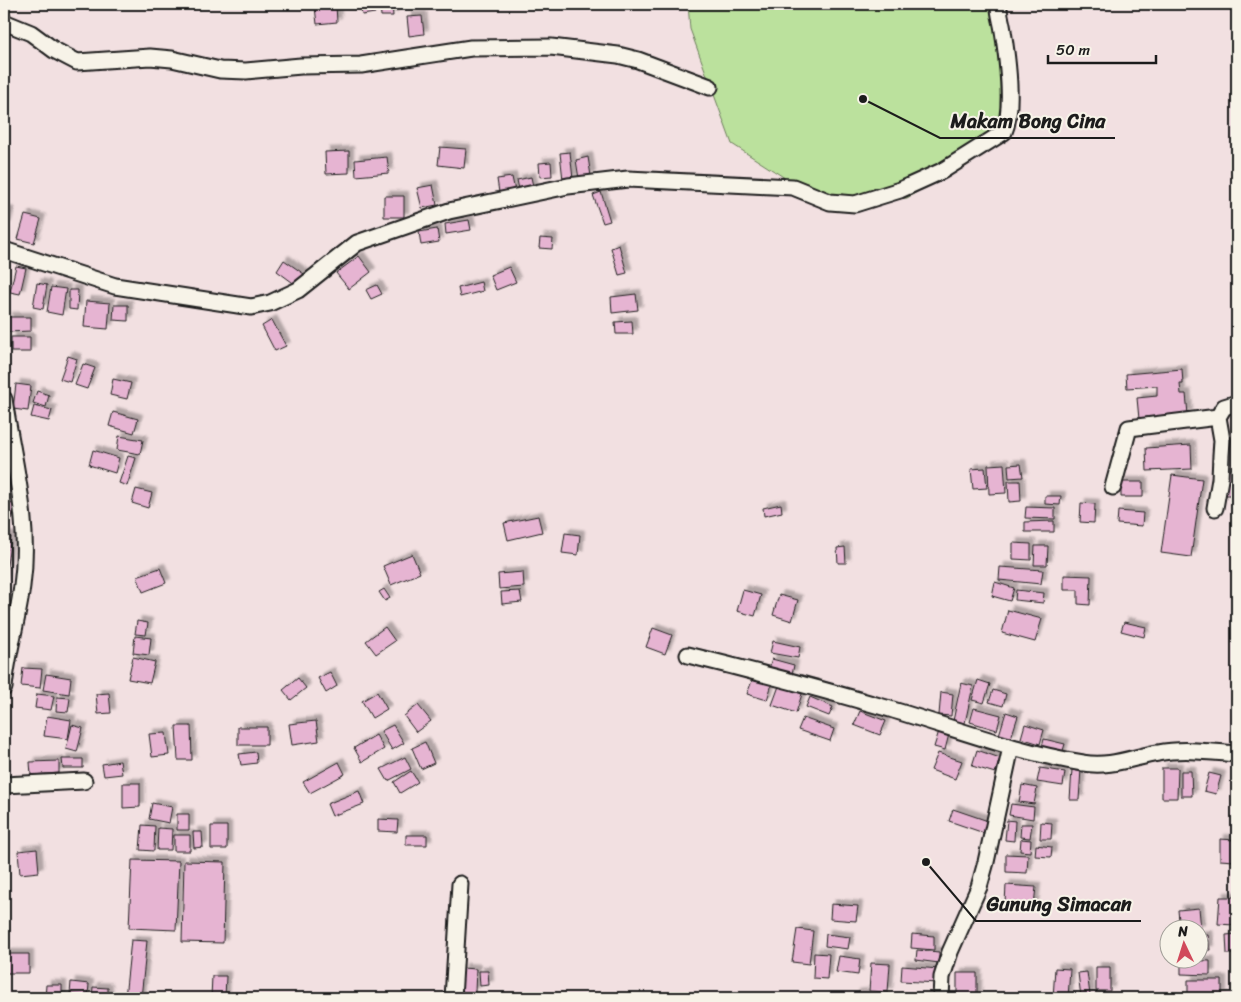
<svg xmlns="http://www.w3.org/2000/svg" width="1241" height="1002" font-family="Sriracha,sans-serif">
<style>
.green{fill:#bbe19d;stroke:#6c7e5c}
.building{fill:#e6b4d2;stroke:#1c1c1c;filter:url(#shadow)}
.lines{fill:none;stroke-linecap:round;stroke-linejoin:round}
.minor-casing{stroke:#1c1c1c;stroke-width:19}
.minor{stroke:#f7f3e8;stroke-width:15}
.leader{fill:none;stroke:#1c1c1c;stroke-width:2}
.callout-dot{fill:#1c1c1c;stroke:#f7f3e8;stroke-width:2}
.callout-label{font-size:20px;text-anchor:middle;font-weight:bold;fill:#1c1c1c;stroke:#f7f3e8;stroke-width:4;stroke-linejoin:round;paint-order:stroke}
</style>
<defs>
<filter id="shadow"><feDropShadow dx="4.5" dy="-4.5" stdDeviation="1" flood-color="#0004"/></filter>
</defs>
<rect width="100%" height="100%" fill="#f2e0e1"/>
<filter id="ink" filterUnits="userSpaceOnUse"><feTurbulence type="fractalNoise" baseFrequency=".02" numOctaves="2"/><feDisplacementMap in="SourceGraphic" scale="10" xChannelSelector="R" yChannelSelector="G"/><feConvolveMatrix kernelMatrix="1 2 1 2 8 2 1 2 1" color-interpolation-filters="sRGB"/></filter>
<g filter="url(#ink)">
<path class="green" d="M688,4H1003L1010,63L1012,135L907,198L827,205L732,144L690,29Z"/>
<path class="building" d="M360,4H373L375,13L362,15Z
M380,4H392L393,16H381Z
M336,5L337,22L317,24L315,7Z
M422,16L424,34L409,36L407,17Z
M440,147L466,149L464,168L438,165Z
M349,151V173L326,174L325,152Z
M570,152L573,179L563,180L560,153Z
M387,157L389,173L356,176L355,160Z
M588,157L591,176L579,179L576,160Z
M551,162L552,176L540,177L539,163Z
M512,177L516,196L500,199L497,179Z
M531,177L534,191L520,194L517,180Z
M433,185L437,205L422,208L417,188Z
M601,192L610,221L603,223L593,195Z
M384,196H404V217H384Z
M4,211L10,212L6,227L4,226Z
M25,215L41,219L34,243L18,239Z
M469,220L471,230L446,234L445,224Z
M437,229L439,242L421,245L419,232Z
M540,238L553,239L552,249L539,248Z
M619,245L627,273L619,275L611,248Z
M359,256L371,272L349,289L336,273Z
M284,260L304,274L296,285L277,271Z
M16,266L26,268L20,294L10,292Z
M509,267L516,282L496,290L490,275Z
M481,282L483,291L460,297L458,288Z
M37,283L47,285L43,309L33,307Z
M377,285L382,294L371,299L366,290Z
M51,287L66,289L62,315L47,312Z
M69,290H78L77,310L69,309Z
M636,294L638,310L612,313L611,297Z
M86,301L110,303L108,329L84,327Z
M114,305H128V321L113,320Z
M8,317H31V331L8,332Z
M272,320L286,346L275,351L262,326Z
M632,321L633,334H616L615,322Z
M11,337H30V352H11Z
M68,356L77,359L70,382L60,379Z
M83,364L95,368L87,389L75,385Z
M1182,369L1183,384H1180L1181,394H1186L1188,414L1139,419L1137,398L1157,396V386L1127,388L1126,374Z
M113,379L131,383L127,399L110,395Z
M16,384L31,386L28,411L13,409Z
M37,391L49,395L46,407L33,403Z
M34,406L52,410L49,421L31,417Z
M113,412L138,419L134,433L109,426Z
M119,436L143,440L140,454L117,450Z
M1191,445L1192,469L1147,471L1146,448Z
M93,450L119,458L115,473L89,465Z
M128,456L136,458L127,486L119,483Z
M1004,464L1006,493L989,494L988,465Z
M1021,464L1023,477L1009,478L1008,465Z
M985,468L987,488L973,489L971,469Z
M1225,470H1237V495H1225Z
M1172,475L1202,479L1191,557L1161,553Z
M1008,481H1020L1021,501L1009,502Z
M1121,482H1143V497H1121Z
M136,489L152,493L148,508L132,503Z
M1045,496H1061L1060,505L1045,504Z
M4,503L14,504L12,519L4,518Z
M1081,503L1095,504L1094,523L1080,522Z
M781,504L782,512L764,516L763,508Z
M1026,507L1055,508V519L1025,518Z
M1118,511L1143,513L1142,526L1117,524Z
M538,516L542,532L508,540L504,523Z
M1054,521V532H1025V522Z
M565,533L580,535L578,555L562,553Z
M4,536L11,537L4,586Z
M1013,543L1031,544V560L1013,559Z
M1035,546H1048L1047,565H1034Z
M845,547L846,563H838L837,548Z
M412,554L420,573L391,585L383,566Z
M1000,567L1043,570L1041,584L999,580Z
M160,568L166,583L143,592L137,576Z
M523,572L524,587L499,589L498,574Z
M1064,575L1091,576L1090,605L1078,604V590H1064Z
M995,582L1014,588L1010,601L992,596Z
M384,589L390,598L385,601L379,592Z
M743,590L761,595L755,616L737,611Z
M1016,590L1044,593L1043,603L1015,600Z
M520,591L522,602L502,604L501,592Z
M779,595L798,600L792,621L773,615Z
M1008,610L1042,619L1035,642L1002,633Z
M137,621L148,623L146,635L135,634Z
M1124,622L1146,627L1144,637L1121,631Z
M385,627L395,641L376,654L366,641Z
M653,628L672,635L665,654L646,647Z
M135,636L151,638L149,655L133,653Z
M773,641L800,647L798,658L770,653Z
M133,657L155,662L150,683L128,679Z
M772,659L794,665L792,675L769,669Z
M23,668L42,669L40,688L21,686Z
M330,672L337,686L326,693L318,678Z
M46,674L71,678L69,694L43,690Z
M298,678L306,688L291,700L283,690Z
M753,678L772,684L767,700L747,694Z
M978,680L990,684L984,703L972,700Z
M961,683L973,686L965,723L953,721Z
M779,686L802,694L796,713L772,705Z
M993,690L1006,694L1003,706L989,702Z
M377,692L387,709L372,718L362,701Z
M941,692L953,694L951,716L939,715Z
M109,693L111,713L98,714L96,694Z
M37,694L54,696L51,710L35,708Z
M57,697L70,698L68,712L56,711Z
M810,697L833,707L829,716L806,707Z
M418,705L431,721L416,732L404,716Z
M974,708L1001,715L997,730L970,722Z
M860,711L886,721L880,735L854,725Z
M1006,712L1018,716L1011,738L999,735Z
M47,716L71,720L68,739L44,736Z
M803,718L834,729L830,741L798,730Z
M316,721L319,741L292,745L289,724Z
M1025,724L1044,730L1040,744L1021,738Z
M72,725L83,728L77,752L66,749Z
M393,725L404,743L392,750L381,731Z
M176,726H191L192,760H178Z
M238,727H267V745H238Z
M939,731L949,734L945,750L934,747Z
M166,733L169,755L152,757L149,734Z
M376,735L384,749L362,762L354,748Z
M1044,739L1065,744L1061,757L1041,751Z
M425,742L434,763L421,769L412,748Z
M977,750L1000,758L995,773L972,766Z
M256,752L257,763L241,765L239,754Z
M938,753L962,761L955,779L931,770Z
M405,757L411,769L388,781L381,769Z
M62,759H83V768H63Z
M59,761V773L31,775L30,762Z
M120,761L122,774L104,776L102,764Z
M339,762L345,774L310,793L303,782Z
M1040,768L1065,772L1063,786L1037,782Z
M1162,768H1178L1177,798H1162Z
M1072,769H1081L1079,800H1070Z
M411,771L418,782L400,793L394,782Z
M1181,771H1191L1192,796H1181Z
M1209,773L1221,776L1216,794L1204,791Z
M123,783H140V807L123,808Z
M1022,785L1037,788L1034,804L1019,802Z
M359,791L364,804L332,816L327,804Z
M152,803L172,807L169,823L149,819Z
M1011,804L1034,807L1033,819L1009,815Z
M953,809L991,822L987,834L949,821Z
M177,814H189V830H177Z
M378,819L398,820L397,832L378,831Z
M1007,820L1015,821L1014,841L1005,840Z
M1041,822L1052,823L1051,839H1040Z
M1021,824H1032L1030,838L1020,837Z
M142,825L155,826L154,851L140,850Z
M211,826H227V849H211Z
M158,828L172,829L171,850H157Z
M193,832H202L203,847L194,848Z
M174,835H190V851H174Z
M406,835H427V845H406Z
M1021,839L1031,840L1030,852L1020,851Z
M1220,839L1235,840L1234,861L1220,860Z
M1036,845L1052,847L1051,857L1035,856Z
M37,849L39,872L20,874L18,851Z
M1006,854L1028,855L1027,873L1006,872Z
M132,860L179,861L176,930L129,928Z
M184,861L225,862L223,943L182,942Z
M1006,885L1036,887L1034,905L1005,903Z
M1220,897H1236L1234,925L1218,924Z
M831,904L858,906L856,921L830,919Z
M1199,908L1201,929L1180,930L1178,910Z
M797,929L813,931L809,964L792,962Z
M826,934L850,937L848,949L825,946Z
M912,934L934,936V950L911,948Z
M1237,934V954H1227L1226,935Z
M1208,935L1210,950L1198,951V936Z
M131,940L147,941L141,998H125Z
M917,950L939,952V963L916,960Z
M814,953L829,954L827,979L813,978Z
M6,954H29V973H6Z
M839,956L860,959L858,975L836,972Z
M1181,960L1210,961V975L1181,974Z
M871,963L890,964L888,992L869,991Z
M902,966L939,969L938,983L901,981Z
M1096,967H1110V991H1096Z
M462,968L476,969L475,992H461Z
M1055,968L1070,969L1068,998H1053Z
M479,971H488L489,985L480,986Z
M1087,972L1090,995L1081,997L1078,973Z
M957,973H977V998H957Z
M212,976H226L225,998H211Z
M1188,980H1222V996H1188Z
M71,982L89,984L88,996L70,994Z
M46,985H62V998H45Z
M93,987L108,988V998H92Z
M865,993V998H855V994Z"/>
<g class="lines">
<defs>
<path id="minor" d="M4,22L31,33L54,50L77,62L150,57L172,59L220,70L246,71L301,66L361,65L471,48L551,47L618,55L638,60L710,87
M4,250L115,286L251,307L270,303L298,290L357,243L449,211L568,186L628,179L793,187L830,202L855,204L900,190L942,171L1004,132C1014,109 1007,56 1003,31C1002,22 998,12 999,4
M4,399C13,461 31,522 22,586C18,620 7,653 4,688
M1113,487L1129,428L1218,417
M1215,508L1220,479L1221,455L1222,440L1218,417L1224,407L1237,403
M688,655C753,671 818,688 883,707C949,726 1015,752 1083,763C1110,768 1133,757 1158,753C1184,748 1211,752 1237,754
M4,785L84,781
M453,998L460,884
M941,998L942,977L950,952L979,887L986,862L1011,747"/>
</defs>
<use href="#minor" class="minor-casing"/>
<use href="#minor" class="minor"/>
</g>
</g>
<path class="leader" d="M863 99L940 138H1115M926 862L976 921H1141"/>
<g class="callout-dot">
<circle cx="863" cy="99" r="5"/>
<circle cx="926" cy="862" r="5"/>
</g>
<g class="callout-label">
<text x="1028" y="128">Makam Bong Cina</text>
<text x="1059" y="911">Gunung Simacan</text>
</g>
<rect width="1241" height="1002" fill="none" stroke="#f7f3e8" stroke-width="20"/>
<rect x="10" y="10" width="1221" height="982" fill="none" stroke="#1c1c1c" stroke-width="2" filter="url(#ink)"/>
<g transform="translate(1184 944) rotate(356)"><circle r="24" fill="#f7f3e8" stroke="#9f9d96"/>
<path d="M0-4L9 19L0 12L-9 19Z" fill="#d1495b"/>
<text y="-8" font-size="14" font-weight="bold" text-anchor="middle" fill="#1c1c1c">N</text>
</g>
<path d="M1048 55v8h108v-8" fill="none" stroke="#1c1c1c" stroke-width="2.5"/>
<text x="1056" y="55" font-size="15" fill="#1c1c1c" stroke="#f7f3e8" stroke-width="4" paint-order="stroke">50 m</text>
</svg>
